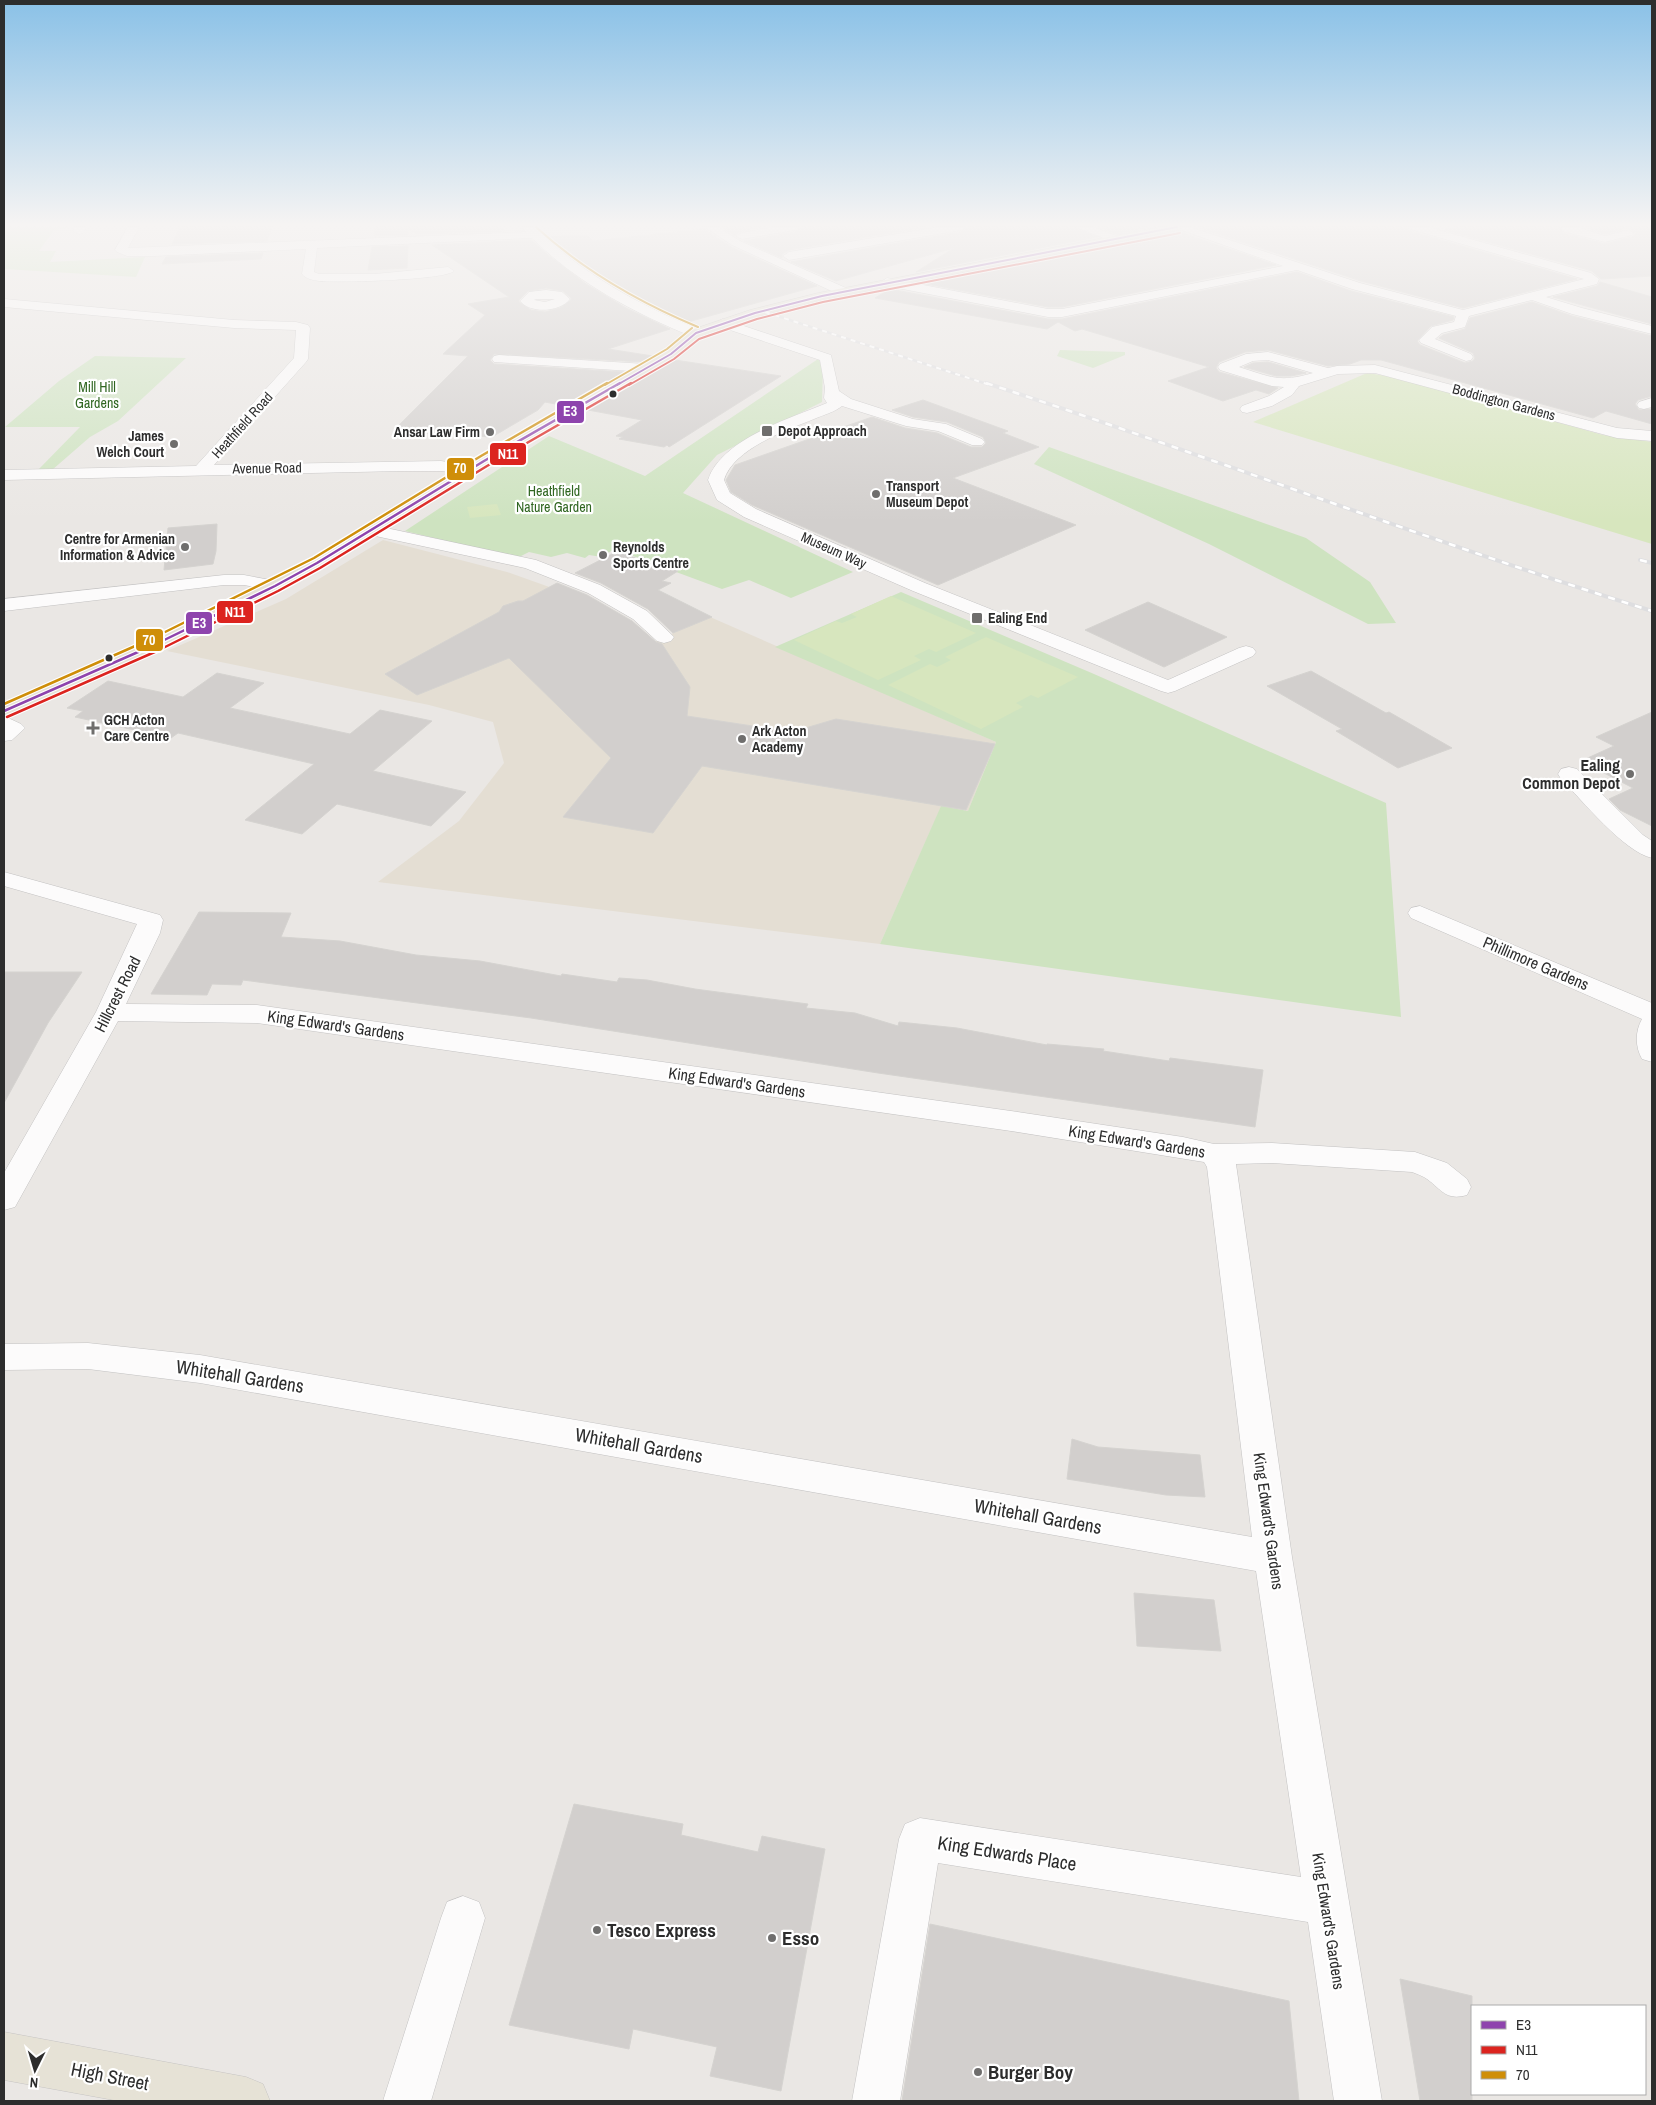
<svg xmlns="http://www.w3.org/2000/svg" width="1656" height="2105" font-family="'Archivo Narrow',sans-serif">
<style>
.education{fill:#e4ded3}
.green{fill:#cee3c0}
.pitch{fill:#d7e6be}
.building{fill:#d2cfcd;stroke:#d5d3d0;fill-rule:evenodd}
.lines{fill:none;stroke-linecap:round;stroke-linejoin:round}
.minor-casing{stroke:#c3c2c2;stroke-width:1}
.major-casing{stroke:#c6c4c3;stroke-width:1}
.minor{fill:#fcfbfb;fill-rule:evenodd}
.major{fill:#e6e2d6;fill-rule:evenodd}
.rail-far1-casing{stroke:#dedee0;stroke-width:2.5}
.rail-casing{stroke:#dedee0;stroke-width:4}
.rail-far1{stroke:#fff;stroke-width:2;stroke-dasharray:5;stroke-linecap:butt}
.rail{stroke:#fff;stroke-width:2.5;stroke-dasharray:7;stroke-linecap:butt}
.bus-1-far1-casing{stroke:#fff;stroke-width:4}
.bus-1-casing{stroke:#fff;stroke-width:5}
.bus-2-far1-casing{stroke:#fff;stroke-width:4}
.bus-2-casing{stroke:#fff;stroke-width:5}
.bus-3-far1-casing{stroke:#fff;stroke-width:4}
.bus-3-casing{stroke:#fff;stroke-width:5}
.bus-1-far1{stroke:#8e44ad;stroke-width:2}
.bus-1{stroke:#8e44ad;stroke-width:2.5}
.bus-2-far1{stroke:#dc241f;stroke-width:2}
.bus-2{stroke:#dc241f;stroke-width:2.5}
.bus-3-far1{stroke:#cf8e09;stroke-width:2}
.bus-3{stroke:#cf8e09;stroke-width:2.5}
.bus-dot{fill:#2d2d2d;stroke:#fff;stroke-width:2}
.poi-dot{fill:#6f6e6d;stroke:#fff;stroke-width:2}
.labels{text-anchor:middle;stroke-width:4.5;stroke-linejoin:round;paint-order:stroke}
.far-park-label{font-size:14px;fill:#306621;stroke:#fff}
.far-street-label{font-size:14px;fill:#2d2d2d;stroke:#fff}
.far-poi-label{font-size:14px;font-weight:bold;fill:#2d2d2d;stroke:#fff;text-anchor:start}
.poi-label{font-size:16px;font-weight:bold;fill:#2d2d2d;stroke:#fff;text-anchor:end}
.street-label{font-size:16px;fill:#2d2d2d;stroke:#fff}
.near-street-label{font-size:19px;fill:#2d2d2d;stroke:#fff}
.near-poi-label{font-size:19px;font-weight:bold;fill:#2d2d2d;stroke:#fff;text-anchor:start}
.line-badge{stroke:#fff;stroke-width:2}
.badge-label{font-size:14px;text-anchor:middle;font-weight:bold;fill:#fff}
</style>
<rect width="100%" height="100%" fill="#eae7e4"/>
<path class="education" d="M383,540L507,572L583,599L653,642L710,617L996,742L968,811L941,807L880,944L378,882L459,821L504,763L493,722L429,705L167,651L286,599Z"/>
<path class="green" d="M8,227H71L54,230L39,251H56L50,262L145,257L136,277L4,269V233Z
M1060,350L1125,352V355L1093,368L1057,356Z
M95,356L186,358L118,421L90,437L52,470H38L80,427H5L59,381Z
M818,359L823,366L822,402L717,455L683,493L853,572L791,598L749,580L722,589L614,549L602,557L589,555L585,558L567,553L551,557L529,552L517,558L405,531L549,436L645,476Z
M1049,447L1306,538L1370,582L1396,623L1368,624L1209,544L1034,464Z
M901,592L1094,674L1386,803L1401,1017L880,944L941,806L968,811L996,742L775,647Z"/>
<path class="pitch" d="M1367,373L1401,378L1603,435L1652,442V544L1253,422Z
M497,504L501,515L470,518L467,507Z
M891,596L976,633L936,652L929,649L914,656L921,660L878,680L794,640L836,621L842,623L857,617L851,614Z
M986,637L1078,677L1038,698L1031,695L1016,703L1023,707L981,729L888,685L930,664L937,667L951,660L945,657Z"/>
<path class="building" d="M180,227H272L267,241L172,244Z
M375,227H501L505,231L417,234L408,229V235L374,236Z
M722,227H761L742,231L734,235Z
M802,227H926L789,250L782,254V258L744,241L795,232Z
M968,227H1074L1097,237L916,272L954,248L836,281L791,262L961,232Z
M1099,227H1148L1116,234Z
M1197,227H1407L1409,231L1577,279L1463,308L1361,281Z
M1455,227H1560L1562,233L1605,244L1632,237L1636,233L1628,228L1605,234L1585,227H1652V276L1601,279L1592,271L1445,230Z
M704,229L731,247L817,286L688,322L613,285L572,258L548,237L587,235L593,241Z
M1179,232L1276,265L1062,307H1048L921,283Z
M531,240L548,255L586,284L626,308L670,329L608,349L653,356L643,362L494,354L490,360L494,364L624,372L566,406L545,402L538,410L492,437L393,431L468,356L443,354L485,315L468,304L509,297L432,245ZM546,288L563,291L571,298V300L560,308L545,312L531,310L519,302V300L528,291Z
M408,246L407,268L368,270L372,247Z
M263,253L261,259L162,264L166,257Z
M1297,272L1351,291L1454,317L1453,320L1431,326L1417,341L1420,345L1465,363L1473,361L1475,358L1473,353L1439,338L1443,335L1465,329L1470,318L1532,302L1572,316L1652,336V396L1638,400L1635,404L1639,410L1652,409V424L1606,411L1593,418L1381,360H1361L1350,364L1328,366L1268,350L1245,352L1219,362L1216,368L1219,372L1278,388L1269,394L1256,390L1223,401L1168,381L1209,367L1082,329L1075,331L1058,322L1047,329L875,298L890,289L1048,319H1062Z
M1600,282L1652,297V324L1553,297L1597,286Z
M675,360L781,376L669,447L667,445L664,447L619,439L623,437L616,436L642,420L588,410Z
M1268,362L1306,373L1291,376H1276L1244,367L1253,363Z
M923,400L1008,431L1003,433L1039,447L953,478L1076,525L938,585L752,505L731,492L726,480L735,465L872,417L905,428L937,433L971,447H982L986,443L983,437L947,422L913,417L892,410Z
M217,524L216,551L213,564L164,570L168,528Z
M616,552L678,571L662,581L671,583L658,590L712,617L673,633L648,609L601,583L575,573Z
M557,583L587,595L632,621L656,642L662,644L690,687L687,716L792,732L836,719L995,744L966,810L702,766L653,833L563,817L611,758L509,658L417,695L385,674L499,612L503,606L518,601H523Z
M1148,602L1227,637L1164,667L1085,630Z
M1311,671L1386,713L1389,712L1452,748L1398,768L1336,731L1342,729L1267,686Z
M217,673L264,683L230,708L350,734L380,710L432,721L373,771L466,792L431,826L337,804L302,834L245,820L314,764L178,733L171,738L75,717L83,711L67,708L108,681L183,697Z
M1652,712V826L1620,810L1609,799L1633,788L1581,761L1614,746L1596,737Z
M199,912L291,913L281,937L340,941L416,955L480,961L561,976L562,974L617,982L619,978L647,980L695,989L808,1004L806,1008L855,1013L898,1026L899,1022L957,1028L1047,1045V1044L1104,1049L1103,1051L1169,1061L1170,1058L1263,1070L1255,1127L878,1073L531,1018L243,980L241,985L212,984L207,995L151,994Z
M4,972H82L48,1023L4,1103Z
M1072,1439L1098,1447L1200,1455L1205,1497L1166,1495L1067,1479Z
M1134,1593L1214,1600L1221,1651L1137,1646Z
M574,1804L683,1824L681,1835L758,1852L762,1836L825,1849L781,2091L710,2076L717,2047L633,2029L629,2049L509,2025Z
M930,1924L1289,2001L1299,2101H902Z
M1400,1979L1472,1996V2101H1420Z"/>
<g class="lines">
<defs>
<path id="minor" d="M75,227H86L83,233L79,234L73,231Z
M128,227H139L128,248L526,232L522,227H534C581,273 640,306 701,330L703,333L696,337L691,336C634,313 576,282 532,238L317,248L314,272L319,274H375L448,267L454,271C445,280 337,283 319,281C313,280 306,279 302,274L306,249L154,256H127L117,252L115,250Z
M705,227H718L740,241L846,288L848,291L846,294H838L732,245Z
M773,227H800L795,230L742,239L736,236L742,233Z
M939,227H966L961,230L789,260L783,256L789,252Z
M1076,227H1093L1119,237L1121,239L1119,241H1111Z
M1173,227H1190L1360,283L1463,310L1584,279L1410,229L1409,227H1428L1591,273L1599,279L1597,284L1546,297L1582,308L1652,326V334L1572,314L1532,300L1469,316L1465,327L1442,333L1435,339L1471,354L1473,357L1471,360L1466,361L1421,343L1419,340L1432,327L1454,322L1456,316L1352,289L1297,270L1062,317H1048L887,286L881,282L887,278L1048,309H1062L1283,266Z
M1562,227H1578L1605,236L1628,230L1634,233L1632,235L1605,242L1562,231Z
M546,290L562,292L570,299C560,312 531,314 520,301L529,292ZM536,299H555L545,302L534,300Z
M4,299L234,320L296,322L308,325L310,328L308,359L306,362L214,465L441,461L477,467L479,470L477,473L471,475L441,471H401L4,480V470L196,466L294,358L296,330L234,328L4,307Z
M723,319L831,355L839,391L851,399L913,419L946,424L982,439L985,442L982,445H972L938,431L906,426L842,406C835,412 823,415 814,419C787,430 733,449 724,480L730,493L756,509L925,583L1168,680L1239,648L1246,646L1253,648L1256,652L1253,656L1175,691L1168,693L1161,691L913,591L744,517L717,500L708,480C721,439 791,418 827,403L824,398L825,388L820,360L718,326L716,323Z
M1268,352L1328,368L1337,366L1375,365L1617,428L1652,431V441L1617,438L1375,373L1338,374L1299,386L1292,395L1272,406L1247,413L1242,412L1240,409L1242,406L1269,396L1284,387L1272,386L1220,370L1218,367L1220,364L1246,354ZM1268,360L1313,373C1279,383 1271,377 1239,367L1253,361Z
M499,355L646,364L653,368L646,372L494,362L492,359L494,356Z
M1652,398V407L1644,409L1639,408L1637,405L1639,402Z
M372,525L536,560L600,585L647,611L674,637L671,641L664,643L657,641L633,619L588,593L525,568L366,534L363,530L366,526Z
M224,575H244L281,582L284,586L281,590L275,591L244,585H224L4,611V599Z
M4,716L21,724L25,728L12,740L4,741Z
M1569,767L1577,769L1643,835L1652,841V858C1624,852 1582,800 1561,779L1558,774L1561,769Z
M4,872L160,915L163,920L160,933L126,1004L257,1005L1011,1111L1183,1137L1214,1144L1272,1143L1415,1152L1447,1163L1467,1179L1471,1187L1467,1195C1446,1201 1442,1190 1427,1179C1423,1176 1417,1174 1412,1172L1272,1163L1236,1164L1292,1557L1382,2101H1334L1308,1922L938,1863L900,2101H852L899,1839L905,1824L920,1818L1301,1877L1256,1571L200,1383L88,1369L4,1370V1344L88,1343L200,1355L1252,1537L1207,1167L1204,1162L1011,1131L257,1023L118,1021L15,1207L4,1210V1173L96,1012L137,924L4,886Z
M1420,906L1652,1003V1062L1642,1059C1635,1047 1635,1031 1642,1019L1411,918L1408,913L1411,908Z
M463,1896L479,1902L485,1918L431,2101H383L441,1918L447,1902Z"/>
<path id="major" d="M1160,227H1184L1179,230L822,300L760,316L701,336L676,357L490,464L323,567L281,590L161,649L4,717V703L147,641L269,582L311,559L478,458L666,351L691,330L750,310L818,293Z
M4,2032L246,2077L263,2084L270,2101H119L4,2080Z"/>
</defs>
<use href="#minor" class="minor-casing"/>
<use href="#major" class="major-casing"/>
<use href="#minor" class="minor"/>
<use href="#major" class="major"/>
<defs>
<path id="rail-far1" d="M765,312L990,385"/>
<path id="rail" d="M986,383C1209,456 1428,541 1652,611
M1640,560L1652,563"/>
</defs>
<use href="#rail-far1" class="rail-far1-casing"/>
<use href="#rail" class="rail-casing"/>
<use href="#rail-far1" class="rail-far1"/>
<use href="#rail" class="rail"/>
<defs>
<path id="bus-1-far1" d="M617,385L671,354L696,333L755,313L822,296L1177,227"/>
<path id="bus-1" d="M4,711L154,645L275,586L317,563L484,461L620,383"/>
<path id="bus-2-far1" d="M629,385L674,359L699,339L757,319L823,302L1180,233"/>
<path id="bus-2" d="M7,717L157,651L278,591L320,568L487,466L631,383"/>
<path id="bus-3-far1" d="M536,227C584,271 638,302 698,327
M605,385L667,349L692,328"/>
<path id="bus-3" d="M4,704L151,639L314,558L481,456L607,383"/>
</defs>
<use href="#bus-1-far1" class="bus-1-far1-casing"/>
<use href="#bus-1" class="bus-1-casing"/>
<use href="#bus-2-far1" class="bus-2-far1-casing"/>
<use href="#bus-2" class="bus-2-casing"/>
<use href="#bus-3-far1" class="bus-3-far1-casing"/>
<use href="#bus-3" class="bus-3-casing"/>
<use href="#bus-1-far1" class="bus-1-far1"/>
<use href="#bus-1" class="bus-1"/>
<use href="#bus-2-far1" class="bus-2-far1"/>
<use href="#bus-2" class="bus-2"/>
<use href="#bus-3-far1" class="bus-3-far1"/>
<use href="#bus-3" class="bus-3"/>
</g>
<linearGradient id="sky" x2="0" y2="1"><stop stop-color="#8ac1e7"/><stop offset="0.43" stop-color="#f6f4f3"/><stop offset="1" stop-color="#f6f4f3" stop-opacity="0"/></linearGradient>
<rect width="1656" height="522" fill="url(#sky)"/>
<g class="bus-dot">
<circle cx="613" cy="394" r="4.5"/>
<circle cx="109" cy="658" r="4.5"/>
</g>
<g class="poi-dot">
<rect x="761" y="425" width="12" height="12" rx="2.5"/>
<circle cx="490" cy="432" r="5"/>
<circle cx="174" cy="444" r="5"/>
<circle cx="876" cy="494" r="5"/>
<circle cx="185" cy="547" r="5"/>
<circle cx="603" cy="555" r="5"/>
<rect x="971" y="612" width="12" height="12" rx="2.5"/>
<path d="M90.5 720.5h5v5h5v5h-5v5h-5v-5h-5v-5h5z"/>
<circle cx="742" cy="739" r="5"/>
<circle cx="1630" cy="774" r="5"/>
<circle cx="597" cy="1930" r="5"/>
<circle cx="772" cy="1938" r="5"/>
<circle cx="978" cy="2072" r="5"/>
</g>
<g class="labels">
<g class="far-park-label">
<text x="97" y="392">Mill Hill<tspan x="97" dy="16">Gardens</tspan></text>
<text x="554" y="496">Heathfield<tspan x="554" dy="16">Nature Garden</tspan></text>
</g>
<g class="far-street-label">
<text transform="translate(1504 402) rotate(15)" y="5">Boddington Gardens</text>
<text transform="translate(242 425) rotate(-48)" y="5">Heathfield Road</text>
<text transform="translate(267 468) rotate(-1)" y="5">Avenue Road</text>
<text transform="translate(834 550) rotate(24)" y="5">Museum Way</text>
</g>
<g class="far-poi-label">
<text x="778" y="436">Depot Approach</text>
<text x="480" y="437" text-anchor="end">Ansar Law Firm</text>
<text x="164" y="441" text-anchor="end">James<tspan x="164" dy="16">Welch Court</tspan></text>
<text x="886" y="491">Transport<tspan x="886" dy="16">Museum Depot</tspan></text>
<text x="175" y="544" text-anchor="end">Centre for Armenian<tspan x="175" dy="16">Information &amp; Advice</tspan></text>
<text x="613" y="552">Reynolds<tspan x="613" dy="16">Sports Centre</tspan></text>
<text x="988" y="623">Ealing End</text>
<text x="104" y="725">GCH Acton<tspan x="104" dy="16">Care Centre</tspan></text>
<text x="752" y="736">Ark Acton<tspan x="752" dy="16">Academy</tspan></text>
</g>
<g class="poi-label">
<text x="1620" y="771">Ealing<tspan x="1620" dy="18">Common Depot</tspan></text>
</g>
<g class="street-label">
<text transform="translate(1536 963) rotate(23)" y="6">Phillimore Gardens</text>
<text transform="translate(117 994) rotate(-63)" y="6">Hillcrest Road</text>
<text transform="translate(336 1025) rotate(8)" y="6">King Edward's Gardens</text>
<text transform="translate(737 1082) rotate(8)" y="6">King Edward's Gardens</text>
<text transform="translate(1137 1141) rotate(9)" y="6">King Edward's Gardens</text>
<text transform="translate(1269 1521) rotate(82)" y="6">King Edward's Gardens</text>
<text transform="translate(1329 1921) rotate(81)" y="6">King Edward's Gardens</text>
</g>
<g class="near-street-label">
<text transform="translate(240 1376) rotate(9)" y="7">Whitehall Gardens</text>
<text transform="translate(639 1445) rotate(10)" y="7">Whitehall Gardens</text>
<text transform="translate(1038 1516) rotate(10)" y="7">Whitehall Gardens</text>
<text transform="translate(1007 1853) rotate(9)" y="7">King Edwards Place</text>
<text transform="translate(110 2076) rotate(11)" y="7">High Street</text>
</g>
<g class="near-poi-label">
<text x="607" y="1937">Tesco Express</text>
<text x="782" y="1945">Esso</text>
<text x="988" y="2079">Burger Boy</text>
</g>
</g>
<g class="line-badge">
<rect x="556" y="400" width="29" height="24" rx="5" fill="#8e44ad"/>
<rect x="489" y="442" width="38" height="24" rx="5" fill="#dc241f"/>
<rect x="446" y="457" width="29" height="24" rx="5" fill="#cf8e09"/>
<rect x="216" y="600" width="38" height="24" rx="5" fill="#dc241f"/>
<rect x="185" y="611" width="28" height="24" rx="5" fill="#8e44ad"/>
<rect x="135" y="628" width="29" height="24" rx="5" fill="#cf8e09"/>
</g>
<g class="badge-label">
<text x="570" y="416">E3</text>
<text x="508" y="459">N11</text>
<text x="460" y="473">70</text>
<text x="235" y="617">N11</text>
<text x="199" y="628">E3</text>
<text x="149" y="645">70</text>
</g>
<rect width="1656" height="2105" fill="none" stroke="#2d2d2d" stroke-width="10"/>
<rect x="1471" y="2005" width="175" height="90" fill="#ffffff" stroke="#ababab"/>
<rect x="1481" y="2021" width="25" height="8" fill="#8e44ad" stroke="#ababab"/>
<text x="1516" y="2030" font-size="15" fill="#2d2d2d">E3</text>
<rect x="1481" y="2046" width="25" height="8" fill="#dc241f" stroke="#ababab"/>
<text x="1516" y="2055" font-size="15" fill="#2d2d2d">N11</text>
<rect x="1481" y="2071" width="25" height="8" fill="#cf8e09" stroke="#ababab"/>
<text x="1516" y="2080" font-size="15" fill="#2d2d2d">70</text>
<g transform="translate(35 2070) rotate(185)" stroke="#ffffff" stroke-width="4" paint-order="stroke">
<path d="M0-4L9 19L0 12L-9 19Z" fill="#2d2d2d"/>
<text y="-8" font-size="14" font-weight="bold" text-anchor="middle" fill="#2d2d2d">N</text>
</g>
</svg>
